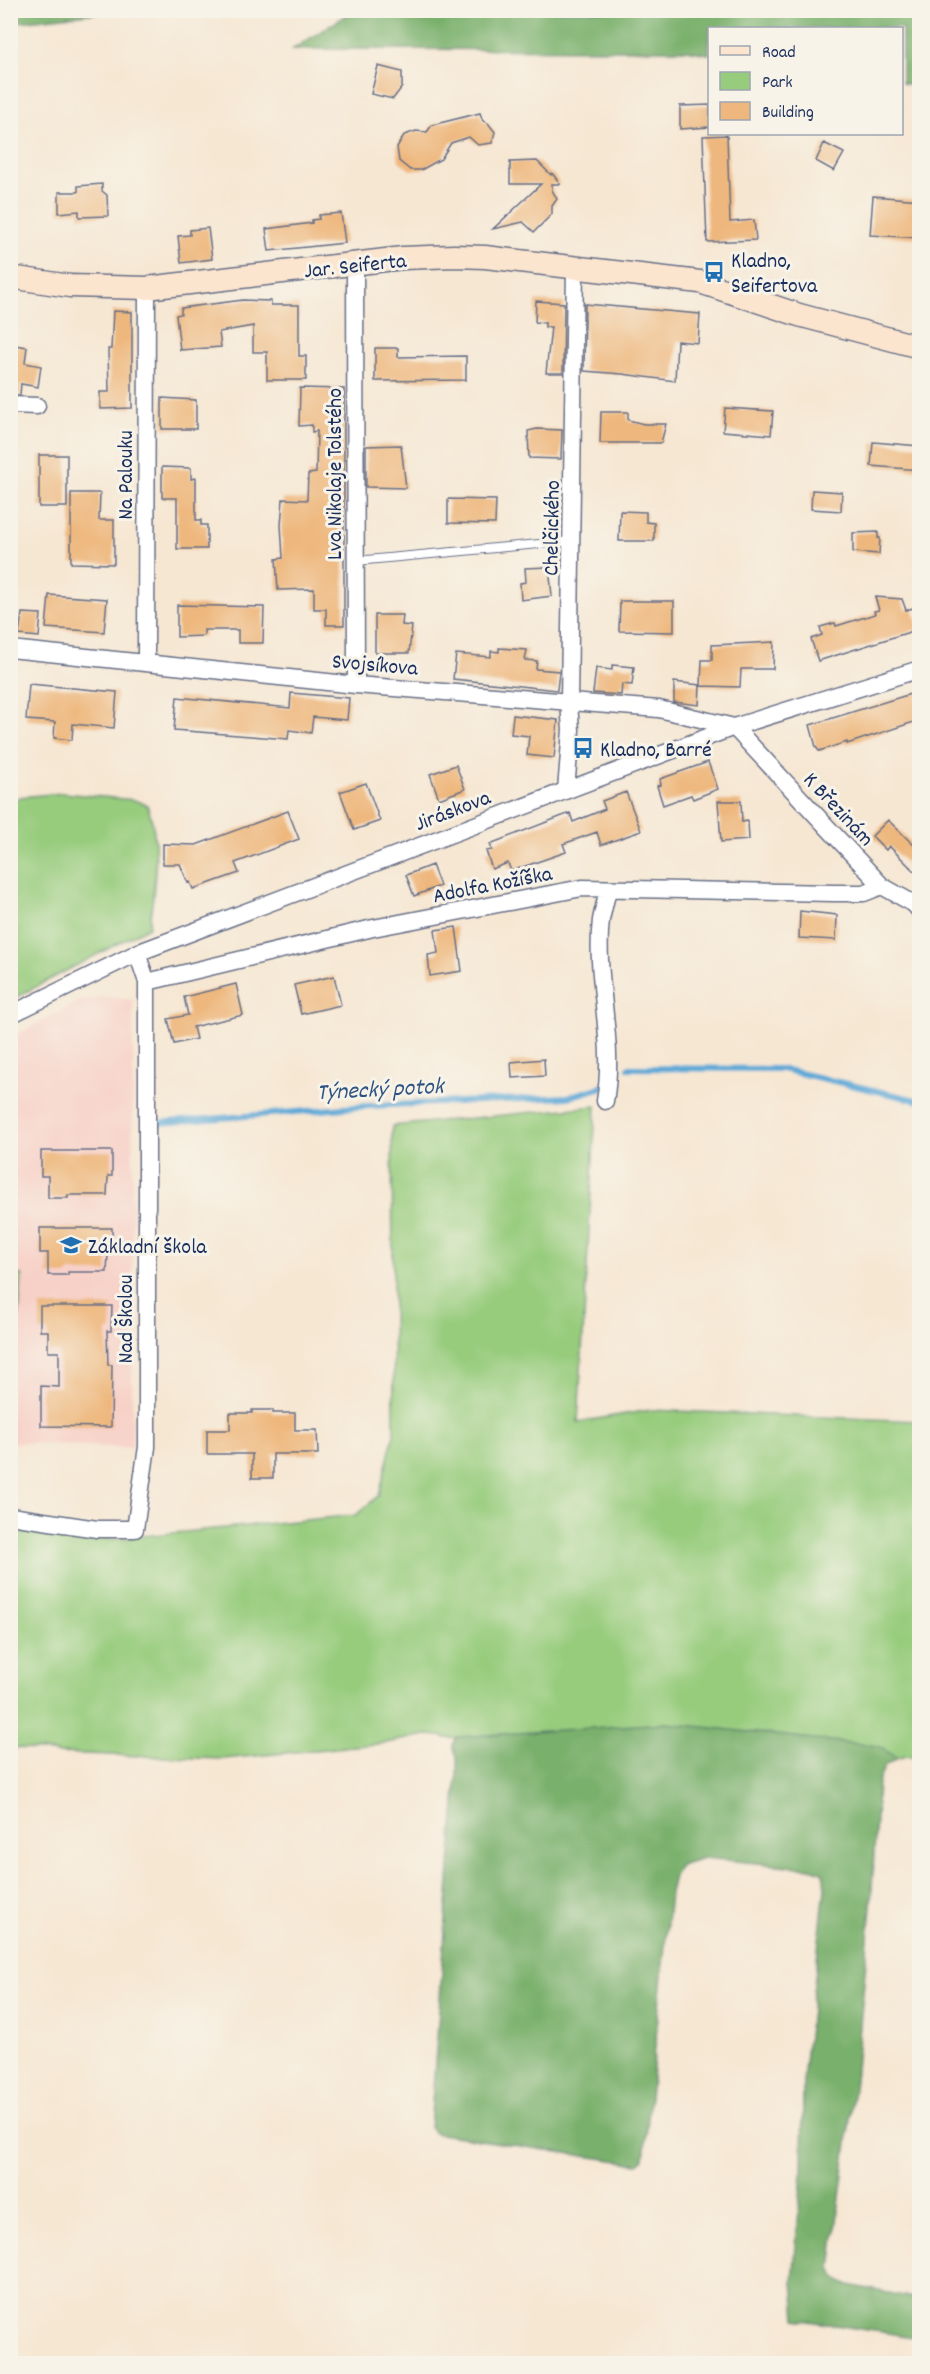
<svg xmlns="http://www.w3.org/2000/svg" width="930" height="2374" font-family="Dekko,sans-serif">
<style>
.built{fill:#f7d1c8}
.green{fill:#97cc7d;stroke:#597e6e;stroke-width:1.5}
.forest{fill:#79b06c;stroke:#4a7065;stroke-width:1.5}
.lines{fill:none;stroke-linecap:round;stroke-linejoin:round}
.stream{stroke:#5fa9d7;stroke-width:6}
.building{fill:#eeb77d}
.lane-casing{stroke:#686f87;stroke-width:10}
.street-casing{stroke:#686f87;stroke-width:19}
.secondary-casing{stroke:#686f87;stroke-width:25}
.lane{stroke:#fff;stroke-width:8}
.street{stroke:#fff;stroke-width:16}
.secondary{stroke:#fce5cf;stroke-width:22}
.labels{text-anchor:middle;stroke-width:6;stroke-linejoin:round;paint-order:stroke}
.poi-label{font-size:22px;fill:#1b2f5e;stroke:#f7f3e8;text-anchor:start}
.street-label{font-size:22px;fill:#1b2f5e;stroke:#f7f3e8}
.water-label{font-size:24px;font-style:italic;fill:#2f5482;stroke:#f7f3e8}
</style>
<rect width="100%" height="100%" fill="#f7f3e8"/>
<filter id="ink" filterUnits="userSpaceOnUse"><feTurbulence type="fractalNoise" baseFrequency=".0167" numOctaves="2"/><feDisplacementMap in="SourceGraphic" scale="12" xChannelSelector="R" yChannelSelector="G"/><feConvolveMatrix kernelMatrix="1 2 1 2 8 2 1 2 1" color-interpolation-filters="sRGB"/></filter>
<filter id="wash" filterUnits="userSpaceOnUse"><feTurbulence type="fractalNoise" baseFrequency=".008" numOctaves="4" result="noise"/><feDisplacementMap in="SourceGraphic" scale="24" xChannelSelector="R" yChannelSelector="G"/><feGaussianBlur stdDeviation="1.35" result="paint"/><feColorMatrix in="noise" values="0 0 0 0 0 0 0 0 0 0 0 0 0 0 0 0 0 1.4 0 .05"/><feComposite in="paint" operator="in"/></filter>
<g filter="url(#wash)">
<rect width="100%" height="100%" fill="#f6e7d3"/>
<path class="built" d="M105,996L133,1000L132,1448L11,1442L10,1038L78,1002Z"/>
<path class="green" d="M63,793L134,800L147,805C162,842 154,888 149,927L11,1000V806L19,797Z
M596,1106L578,1422L650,1410L919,1421V1759L906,1756L896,1759L447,1738L440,1736L426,1735L386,1743L223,1759L58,1753L11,1747L10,1532L113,1539L356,1515L379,1495L394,1434L392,1126Z
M11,1274L22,1275L19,1318H11Z"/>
<path class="forest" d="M11,10H114V11L11,23Z
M353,11H919V86L902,83V28H710L709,54L686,50L293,49Z
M666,1723L878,1746L898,1758L885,1766L878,1782L871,1906L855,2080L831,2268L835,2278L849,2285L919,2299V2338L796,2319L793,2282L802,2174L803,2079L825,1889L824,1877L822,1872L811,1868L703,1858L680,1865L674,1876L670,1893L644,2159L638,2164L434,2133L430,2128L457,1776V1757L453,1745L457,1737Z"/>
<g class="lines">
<path class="stream" d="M629,1068L782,1069L920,1101
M159,1123L369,1106L568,1097L602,1087"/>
</g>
<g id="blocks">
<path class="building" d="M378,66L402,72V87L393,99L371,94Z
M710,105V127L680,129V106Z
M480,113L483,121L488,123L495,132L492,143L478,145L469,137L451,143L441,159L421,170H410L399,161L397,147L404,135L416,131L427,132L432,125Z
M727,135L730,222L754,220L756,240L707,242L703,136Z
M824,143L844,153L834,171L816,161Z
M537,161L551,175L552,173L560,184H552V190L557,199L552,206V214L534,232L523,222L493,229L541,184H510V162Z
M102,184V191L107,195L108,216L79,217V211L59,213V192H78V186Z
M873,196L920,200V238L870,235Z
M341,213L345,243L269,251L266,229L312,223V220L319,219V215Z
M208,228L212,259L181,263L178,236L190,235V230Z
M243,300L271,301V305H299V356H306V380H267V352H253V326L219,332L221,347L180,350L176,315L181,314V308Z
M536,301L564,303L563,373H546L551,327H545V323L535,322Z
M585,304L700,314L698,343L677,341L675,381L622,374L584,371Z
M113,311L132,312V408L100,409V392H109L108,349H111Z
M10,344L27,347L25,363L41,366L38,387L21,384L20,395H10Z
M375,348H398V357L466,356V380L375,381Z
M300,388L344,389V625H326V609H314V589L278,590L276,559L283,558L281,525L283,499L307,500L308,474L316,473L317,431L312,432V425L299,426Z
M162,398L196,400V429H162Z
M725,408L773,411L771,435L723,431Z
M601,412H628V420L644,424H666L661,443H600Z
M537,429L562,430L561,459L529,458L528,431Z
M873,442L920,446V470L871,466Z
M401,445L406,488L366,487V446Z
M39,455H67V507H39Z
M162,467L191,468V479L196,478V520H201V525H207V549H177V498H162Z
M812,490L842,492L841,511L811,509Z
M71,493H100L99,520H114V564L71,563Z
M448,499L496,500L495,524L448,523Z
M620,511L646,512V522L654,523V541H619Z
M878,532V538H880L879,554L853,552V533Z
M549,567L552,596L521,600L520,583L526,582L525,568Z
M49,595L107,599L104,632L46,628Z
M875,597L902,599L906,610L913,608L919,629L818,661L811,639L822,635L820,627L835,623L836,626L875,614L874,611L879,610Z
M620,601H674V632L619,631Z
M177,605L264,607L263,643H238V630H204V636L177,637Z
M22,613L41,614L39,637L19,635Z
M375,615H403L402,625L412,626L409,653H375Z
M774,642L773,669H741L740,687L701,686L702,660H712V645Z
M499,648L527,650L525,660L537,661L536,669L559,671L557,690L453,679L456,654L491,657V651L499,652Z
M612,665L634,667L632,685L622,684L621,695L593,693L596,668L612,670Z
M674,682L700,685L699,705L674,702Z
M29,684L117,692L114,728L73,724L72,740L54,738L55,722L26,720Z
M920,691V720L847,744V742L819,751L816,747L810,725Z
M291,693L349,698L347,720L313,717L311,733L289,730L288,739L174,730L177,697L290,708Z
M513,715L558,720L554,758L527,755L529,736L511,734Z
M708,762L718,789L693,799L691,795L663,805L657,786L661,785L660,779Z
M456,765L465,789L439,799L430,774Z
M366,783L380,821L354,830L340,792Z
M626,792L641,831L601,845L597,832L563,844L566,852L511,871L508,863L492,869L486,851L492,850L490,844L570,813L573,822L605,809L602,801Z
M718,801H741L742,822L748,821L749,840L721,842Z
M288,811L299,839L235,863L239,873L193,889L190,882L188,883L180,864H163V844L196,845Z
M888,820L920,851V877L889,846L886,850L872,836Z
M432,865L440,886L414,896L406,875Z
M800,911L837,915L836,940L799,938Z
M456,927L462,971L430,976L428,955L438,953L435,930Z
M334,976L341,1005L301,1014L294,985Z
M236,984L243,1015L193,1027L196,1039L174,1044L168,1019L188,1015L184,997Z
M544,1059L545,1076L512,1078L511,1062Z
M41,1151H112V1176H108L107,1195H68V1198H48V1176H41Z
M40,1228H112V1254H108L107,1272H68V1275H48V1253H40Z
M40,1306H112L111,1331H107L108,1365H112L111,1427L41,1426V1386L59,1387V1352H48V1331H40Z
M252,1410H273V1413H295V1430H317L318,1454H273V1478H252V1454H207V1430H230V1413H252Z"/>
</g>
</g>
<g filter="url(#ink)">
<use href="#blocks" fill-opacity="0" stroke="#686f87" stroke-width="1.5"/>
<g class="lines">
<defs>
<path id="lane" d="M356,561L572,541"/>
<path id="street" d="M355,263L356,685
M10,405L37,406
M10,649L356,685L659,709L734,727L882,886L914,904L920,911
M146,663L147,288
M566,790L571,730L569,703L575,267
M137,953L147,982L373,928L582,888L834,893H864L882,886
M10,1015L137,953L734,727L920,669
M605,1101C616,1040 594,979 601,920C603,910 606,899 608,889
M10,1516L97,1529H135L147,1447V982"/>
<path id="secondary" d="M10,277L70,286L147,288L403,258L454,256L485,257L700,282L799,315L920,347"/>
</defs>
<use href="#lane" class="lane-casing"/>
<use href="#street" class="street-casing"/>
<use href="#secondary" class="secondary-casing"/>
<use href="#lane" class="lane"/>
<use href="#street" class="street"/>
<use href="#secondary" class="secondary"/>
</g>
</g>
<defs>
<symbol id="bus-bare" viewBox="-9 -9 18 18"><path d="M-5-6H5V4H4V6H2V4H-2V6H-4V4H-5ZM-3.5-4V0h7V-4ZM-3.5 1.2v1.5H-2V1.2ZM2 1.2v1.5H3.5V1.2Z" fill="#1f6fb2" stroke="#f7f3e8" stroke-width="2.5" paint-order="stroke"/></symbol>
<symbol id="school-bare" viewBox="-9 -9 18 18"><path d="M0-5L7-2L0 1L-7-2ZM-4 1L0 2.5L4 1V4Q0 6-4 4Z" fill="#1f6fb2" stroke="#f7f3e8" stroke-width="2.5" paint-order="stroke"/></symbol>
</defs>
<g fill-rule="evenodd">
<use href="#bus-bare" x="699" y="257" width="30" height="30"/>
<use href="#bus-bare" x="568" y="733" width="30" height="30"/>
<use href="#school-bare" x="56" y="1230" width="30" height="30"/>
</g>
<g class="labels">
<g class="poi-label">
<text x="731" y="267">Kladno,<tspan x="731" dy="25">Seifertova</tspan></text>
<text x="600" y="756">Kladno, Barré</text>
<text x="88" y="1253">Základní škola</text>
</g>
<g class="street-label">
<text transform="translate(355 264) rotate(-6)" y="8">Jar. Seiferta</text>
<text transform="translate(333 474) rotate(-90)" y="8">Lva Nikolaje Tolstého</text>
<text transform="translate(124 475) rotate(-90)" y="8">Na Palouku</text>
<text transform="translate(550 528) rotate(-89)" y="8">Chelčického</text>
<text transform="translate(375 663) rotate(5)" y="8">Svojsíkova</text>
<text transform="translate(840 808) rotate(47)" y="8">K Březinám</text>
<text transform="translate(452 809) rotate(-21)" y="8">Jiráskova</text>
<text transform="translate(492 883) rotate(-11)" y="8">Adolfa Kožíška</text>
<text transform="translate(124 1319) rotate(-90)" y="8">Nad Školou</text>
</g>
<g class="water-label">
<text transform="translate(380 1088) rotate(-3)" y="8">Týnecký potok</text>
</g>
</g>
<rect width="930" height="2374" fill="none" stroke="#f7f3e8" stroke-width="36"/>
<rect x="708" y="27" width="195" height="108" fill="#f7f3e8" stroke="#9fa5b1" stroke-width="1.5"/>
<rect x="720" y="46" width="30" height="9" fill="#fce5cf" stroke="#9fa5b1" stroke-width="1.5"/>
<text x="762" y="57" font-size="18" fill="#1b2f5e">Road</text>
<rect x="720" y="72" width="30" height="18" fill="#97cc7d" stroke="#9fa5b1" stroke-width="1.5"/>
<text x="762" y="87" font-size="18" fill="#1b2f5e">Park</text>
<rect x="720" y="102" width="30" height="18" fill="#eeb77d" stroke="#9fa5b1" stroke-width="1.5"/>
<text x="762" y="117" font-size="18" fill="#1b2f5e">Building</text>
</svg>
